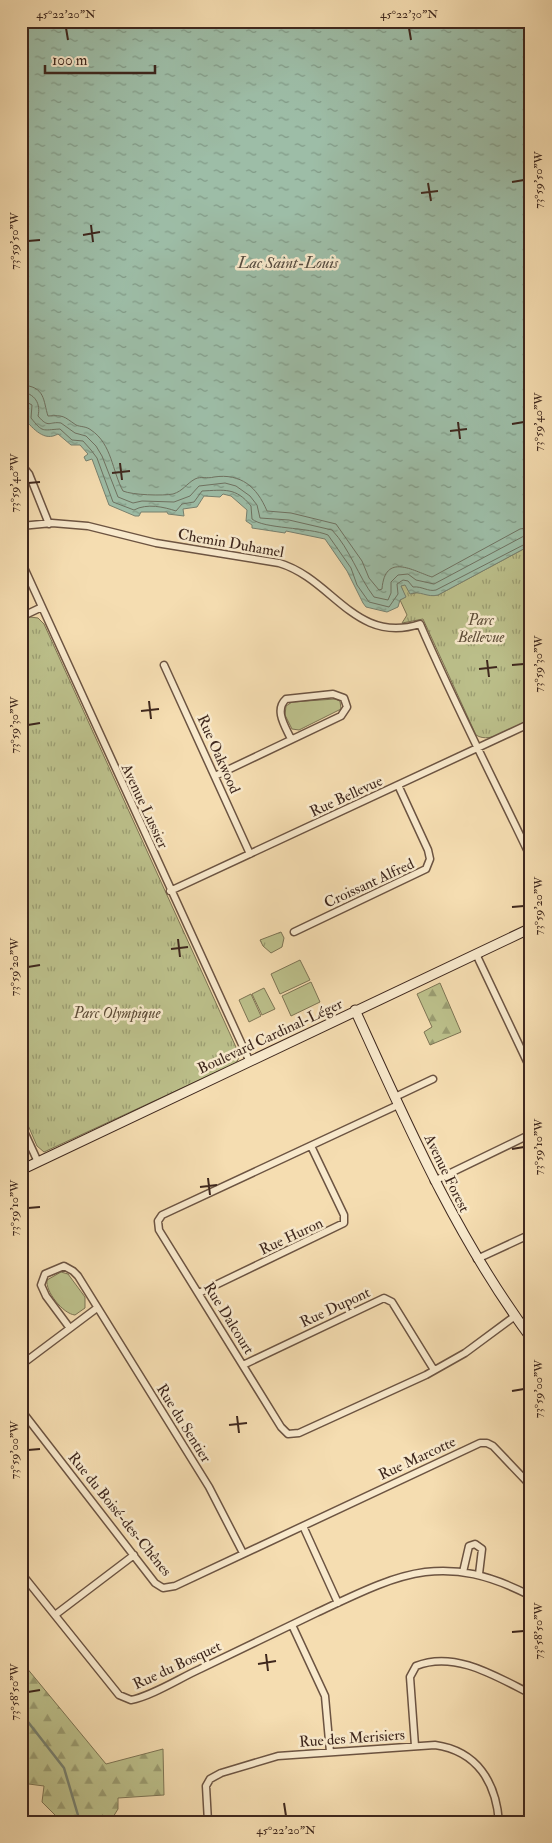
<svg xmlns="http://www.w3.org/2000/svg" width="552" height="1843" font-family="'IM FELL Double Pica',serif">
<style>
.grass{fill:#bcc08b;stroke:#7d7454}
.forest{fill:url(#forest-firs);stroke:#7d7454}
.park{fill:url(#park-tufts);stroke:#7d7454}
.water{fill:url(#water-ripples);stroke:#778170}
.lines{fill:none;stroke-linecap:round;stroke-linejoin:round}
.shore{stroke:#6e7262;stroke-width:1}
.stream{stroke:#778170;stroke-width:2.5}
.street-casing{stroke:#6c5442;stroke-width:9}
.secondary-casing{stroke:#3e271d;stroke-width:11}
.street{stroke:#f8e9cc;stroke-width:6}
.secondary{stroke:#f8e9cc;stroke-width:9}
.ticks{fill:none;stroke:#3e271d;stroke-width:2}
.labels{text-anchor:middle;stroke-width:5;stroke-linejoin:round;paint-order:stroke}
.street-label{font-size:15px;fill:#3e271d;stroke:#f8e9cc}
.park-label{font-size:15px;font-style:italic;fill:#5e4d38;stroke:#f8e9cc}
.water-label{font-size:16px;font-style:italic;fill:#564c40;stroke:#f8e9cc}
.neatline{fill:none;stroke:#3e271d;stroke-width:2}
.ticks-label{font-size:12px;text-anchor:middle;fill:#3e271d}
</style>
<defs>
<pattern id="forest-firs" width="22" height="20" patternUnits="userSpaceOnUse" patternTransform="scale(1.25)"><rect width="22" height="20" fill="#bcc08b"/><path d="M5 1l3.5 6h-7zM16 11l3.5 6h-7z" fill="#9a9c71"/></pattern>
<pattern id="park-tufts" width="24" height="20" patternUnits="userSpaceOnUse" patternTransform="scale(1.25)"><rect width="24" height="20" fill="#bcc08b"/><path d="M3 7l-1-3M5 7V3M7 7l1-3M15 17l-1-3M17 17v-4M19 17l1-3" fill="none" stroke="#9a9c71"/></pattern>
<pattern id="water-ripples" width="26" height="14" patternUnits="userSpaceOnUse" patternTransform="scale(1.25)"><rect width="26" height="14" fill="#9dbda7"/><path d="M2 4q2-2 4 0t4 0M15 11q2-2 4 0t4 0" fill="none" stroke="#819a87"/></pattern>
</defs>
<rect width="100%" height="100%" fill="#f5ddb1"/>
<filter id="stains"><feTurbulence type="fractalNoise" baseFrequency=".004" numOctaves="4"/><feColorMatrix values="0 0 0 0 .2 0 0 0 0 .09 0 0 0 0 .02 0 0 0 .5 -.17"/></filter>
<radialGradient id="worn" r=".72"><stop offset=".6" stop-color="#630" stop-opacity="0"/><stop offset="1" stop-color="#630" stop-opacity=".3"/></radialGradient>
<path class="grass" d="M335,699L340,701L341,709L299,730L292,729L285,715L286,706L292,702Z
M300,960L310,980L280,994L271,974Z
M311,982L320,1002L291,1016L282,996Z
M264,988L275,1009L262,1015L252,994Z
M251,994L261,1016L249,1022L239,1000Z
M61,1272L68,1274L85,1297V1308L75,1315C63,1314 45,1291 47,1280Z"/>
<path class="forest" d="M440,983L461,1032L430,1045L424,1032L432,1027L417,994Z
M21,1661L106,1764L163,1749L164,1795L118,1798V1809L110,1822H62L42,1802L44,1786L21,1783Z"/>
<path class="park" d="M531,545V719C517,725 491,745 476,735L423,619L402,623L407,615L400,600L405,597L401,586L405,584L412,594C420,589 428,597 438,595Z
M30,617L38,618L44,624L240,1056L236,1063L44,1152L37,1146L21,1109V621Z
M281,932L284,938L282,947L271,953L263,946L260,940Z"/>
<path class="water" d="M21,21H531V545L438,595C427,598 420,590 410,594L405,585L401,586L406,597L400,600L398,607L387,612L366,607L363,603L347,571L325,539L286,531L285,533L252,528V525L246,521L247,510L231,496L223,494L220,497L204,496L197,507L183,509L184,516L168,514L167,512H141L139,516H135L109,505L92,459L86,461L84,457L88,454L80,445H71L58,434C44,442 34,429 24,419L29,408L21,402Z"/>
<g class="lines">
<path class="shore" d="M21,385C46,386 43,401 48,416C64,415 63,416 76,425C80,427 86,426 91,430C112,444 112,471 123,491C132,495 163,496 173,494C183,491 186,484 195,479C201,476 207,479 214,477C241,473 257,487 267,511L291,513L336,524L362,561L369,578L379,590L382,589C385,552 413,571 432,577L520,529L531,527
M21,392C35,393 41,404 38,416C49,429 49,421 61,423L75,433L86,436L96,446L102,456L118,497L133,503L142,501L174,502L190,496L199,486L225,483L236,486L250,496L257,505L260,518L289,520L332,530C350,549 358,576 374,597L388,600L391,593V582L398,575L408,574L416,580L434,584L524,536L531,534
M21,399L32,405L31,418C43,433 42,430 60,429L72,440L83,441L91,450L97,458L113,502L134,510C147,503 164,507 176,511L182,504L194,502L202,491C224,490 236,487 251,506L252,519C264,529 308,527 328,535L351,568L357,585L369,602L389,607L398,594L397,584L403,580L408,581L413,587C422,586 428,592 436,590L531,541"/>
<path class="stream" d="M21,1713L64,1768L80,1822"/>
<defs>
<path id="street" d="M21,464L29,474L49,524
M21,526L52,523L88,526L156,543L279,563C333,579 355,645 420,624C454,703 494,780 531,858
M21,561L249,1060
M21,617L42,607
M164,665L250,854
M215,776L341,716L347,707L344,698L333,694L286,699C274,710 285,726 291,739
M170,891L531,723
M294,932L426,869L430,859L428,850L398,785
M476,954L531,1070
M395,1097L433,1079
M398,1105L162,1215L158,1221L159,1230L281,1427L288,1434L299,1433L426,1375L465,1353L515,1316
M21,1125L38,1162
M434,1181L531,1134
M477,1259L531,1234
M199,1293L344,1223V1215L311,1146
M69,1327L46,1296L41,1285L45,1274L64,1266L73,1271L78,1276L209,1487L243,1553
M21,1365L97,1308
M243,1365L384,1298L392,1302L434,1370
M21,1410L155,1583L163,1588L175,1586L480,1443H487L493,1446L531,1486
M303,1526L338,1603
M463,1572L469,1546L475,1544L482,1549L479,1574
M21,1573L119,1695L131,1700C152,1696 180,1678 200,1669C239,1650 277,1632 316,1613C399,1574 442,1550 531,1596
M55,1615L134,1555
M292,1625L325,1696L330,1752
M415,1746L410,1677L416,1666C455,1650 497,1677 531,1694
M208,1822L206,1786L210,1779L221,1773L278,1756L435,1745C477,1751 496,1782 499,1822"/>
<path id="secondary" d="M355,1010C407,1124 456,1237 531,1338
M21,1170L531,928"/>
</defs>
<use href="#street" class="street-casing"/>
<use href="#secondary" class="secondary-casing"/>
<use href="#street" class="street"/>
<use href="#secondary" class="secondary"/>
</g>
<path class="ticks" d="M66,28L68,40M409,28L411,40M512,182L524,180M428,183L431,201M421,193L438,191M91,225L93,242M83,235L100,232M28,241L40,240M458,422L460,439M512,424L524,422M450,431L467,429M120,463L122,480M112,473L130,471M28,483L40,482M487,660L489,677M512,665L524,664M479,669L497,667M149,701L151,719M141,711L159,709M28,725L40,723M512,907L524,906M178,939L180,957M171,949L188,947M28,967L40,965M512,1149L524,1147M208,1178L210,1195M200,1187L217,1185M28,1208L40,1207M512,1391L524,1389M237,1416L239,1433M229,1425L247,1423M28,1450L40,1449M512,1632L524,1631M266,1654L268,1671M258,1664L276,1661M28,1692L40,1690M284,1803L286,1816"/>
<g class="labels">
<g class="street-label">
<text transform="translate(231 543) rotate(10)" y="5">Chemin Duhamel</text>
<text transform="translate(219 754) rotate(66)" y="5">Rue Oakwood</text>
<text transform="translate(346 796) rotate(-25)" y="5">Rue Bellevue</text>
<text transform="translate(145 806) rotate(65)" y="5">Avenue Lussier</text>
<text transform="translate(369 883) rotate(-25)" y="5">Croissant Alfred</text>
<text transform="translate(270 1036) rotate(-25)" y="5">Boulevard Cardinal-Léger</text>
<text transform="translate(447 1173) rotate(64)" y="5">Avenue Forest</text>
<text transform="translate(291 1236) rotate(-25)" y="5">Rue Huron</text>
<text transform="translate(335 1307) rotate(-25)" y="5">Rue Dupont</text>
<text transform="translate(229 1318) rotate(58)" y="5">Rue Dalcourt</text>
<text transform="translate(184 1423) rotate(58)" y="5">Rue du Sentier</text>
<text transform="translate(417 1458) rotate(-25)" y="5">Rue Marcotte</text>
<text transform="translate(120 1514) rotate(51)" y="5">Rue du Boisé-des-Chênes</text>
<text transform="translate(177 1665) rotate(-25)" y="5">Rue du Bosquet</text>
<text transform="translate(352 1738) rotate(-4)" y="5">Rue des Merisiers</text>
</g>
<g class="park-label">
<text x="481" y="625">Parc<tspan x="481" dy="17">Bellevue</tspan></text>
<text x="117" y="1018">Parc Olympique</text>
</g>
<g class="water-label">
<text x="288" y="268">Lac Saint-Louis</text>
</g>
</g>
<rect width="552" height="1843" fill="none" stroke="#f5ddb1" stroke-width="55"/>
<path d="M45 65v8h110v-8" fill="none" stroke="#3e271d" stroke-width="2.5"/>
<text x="52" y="65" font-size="15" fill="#3e271d" stroke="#f8e9cc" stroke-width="4" paint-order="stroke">100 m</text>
<rect x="28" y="28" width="496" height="1788" class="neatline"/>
<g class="ticks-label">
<text x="66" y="18">45°22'20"N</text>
<text x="409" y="18">45°22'30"N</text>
<text transform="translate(538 180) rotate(-90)" y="4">73°59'50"W</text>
<text transform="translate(14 241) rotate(-90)" y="4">73°59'50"W</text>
<text transform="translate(538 422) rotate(-90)" y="4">73°59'40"W</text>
<text transform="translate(14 483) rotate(-90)" y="4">73°59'40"W</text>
<text transform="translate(538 664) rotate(-90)" y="4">73°59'30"W</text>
<text transform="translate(14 725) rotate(-90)" y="4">73°59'30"W</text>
<text transform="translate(538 906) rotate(-90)" y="4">73°59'20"W</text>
<text transform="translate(14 967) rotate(-90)" y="4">73°59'20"W</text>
<text transform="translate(538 1147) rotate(-90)" y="4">73°59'10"W</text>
<text transform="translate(14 1208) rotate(-90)" y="4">73°59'10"W</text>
<text transform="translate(538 1389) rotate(-90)" y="4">73°59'00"W</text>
<text transform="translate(14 1450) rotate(-90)" y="4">73°59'00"W</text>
<text transform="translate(538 1631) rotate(-90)" y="4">73°58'50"W</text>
<text transform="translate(14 1692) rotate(-90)" y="4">73°58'50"W</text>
<text x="286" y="1834">45°22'20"N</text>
</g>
<rect width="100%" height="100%" filter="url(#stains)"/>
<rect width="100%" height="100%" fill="url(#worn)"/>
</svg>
